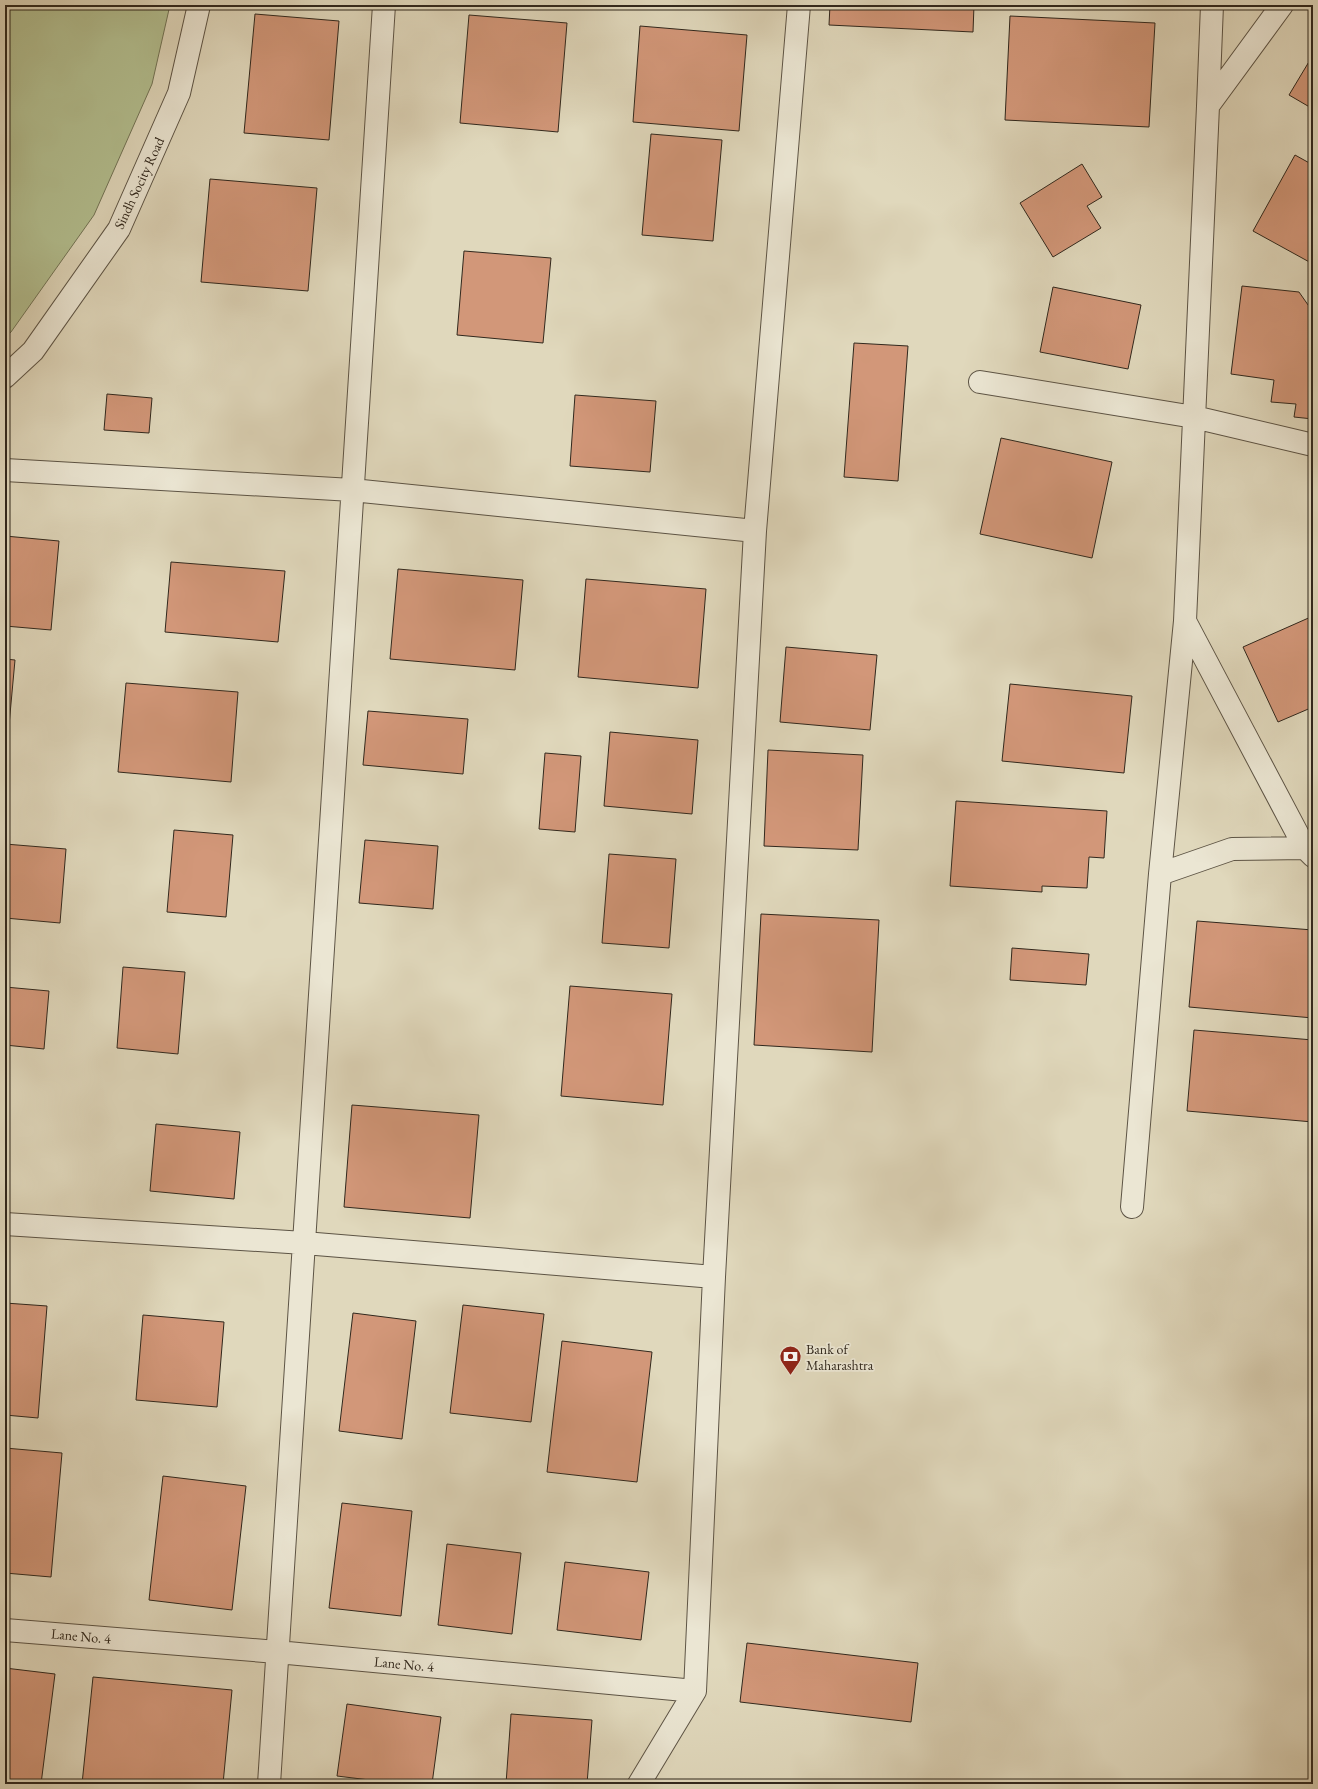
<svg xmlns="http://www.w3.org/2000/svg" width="1318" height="1789" font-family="'EB Garamond',serif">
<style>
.green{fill:#b3bf90;stroke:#727456}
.building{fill:#d29779;stroke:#31281d}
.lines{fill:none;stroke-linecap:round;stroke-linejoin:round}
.minor-casing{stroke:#5d5445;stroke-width:24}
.path{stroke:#31281d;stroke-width:2.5;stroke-dasharray:1 2;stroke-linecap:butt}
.minor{stroke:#ebe6d3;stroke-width:22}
.labels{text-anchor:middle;stroke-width:3.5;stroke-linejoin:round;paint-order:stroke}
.street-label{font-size:14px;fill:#31281d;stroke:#ebe6d3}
.poi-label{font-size:14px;fill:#31281d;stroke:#ebe6d3;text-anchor:start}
</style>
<rect width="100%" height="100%" fill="#e0d8bc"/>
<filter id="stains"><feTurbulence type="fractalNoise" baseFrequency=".005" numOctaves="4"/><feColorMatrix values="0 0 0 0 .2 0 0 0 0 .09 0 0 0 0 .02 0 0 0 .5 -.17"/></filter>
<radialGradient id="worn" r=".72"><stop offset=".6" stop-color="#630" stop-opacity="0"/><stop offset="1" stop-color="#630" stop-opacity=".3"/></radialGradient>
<path class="green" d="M5,5H170L152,84L94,215L11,332L5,338Z"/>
<path class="building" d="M830,5H974L973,32L829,25Z
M255,14L339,21L329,140L244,133Z
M469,15L567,23L558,132L460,123Z
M1010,16L1155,23L1149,127L1005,120Z
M640,26L747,35L739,131L633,122Z
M1313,55V109L1289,95Z
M651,134L722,140L713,241L642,235Z
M1295,155L1313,165V264L1253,231Z
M1082,164L1102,197L1087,206L1101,228L1053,257L1020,203Z
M210,179L317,188L308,291L201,282Z
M464,251L551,258L543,343L457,335Z
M1242,286L1299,292L1313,312V419L1294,417L1296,404L1271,402L1274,380L1231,374Z
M1053,287L1141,305L1128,369L1040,352Z
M854,343L908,346L898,481L844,477Z
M107,394L152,398L149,433L104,430Z
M575,395L656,401L650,472L570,466Z
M1001,438L1112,462L1092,558L980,534Z
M5,536L59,541L51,630L5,626Z
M171,562L285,571L278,642L165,632Z
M398,569L523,580L515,670L390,659Z
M586,579L706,589L698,688L578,677Z
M1313,616V707L1278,722L1243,647Z
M786,647L877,655L870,730L780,722Z
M5,659L15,660L7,747H5Z
M126,683L238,692L231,782L118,772Z
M1010,684L1132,696L1124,773L1002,761Z
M368,711L468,719L463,774L363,765Z
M610,732L698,740L692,814L604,806Z
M768,750L863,755L858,850L764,846Z
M545,753L581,756L575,832L539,829Z
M956,801L1107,811L1104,858L1089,857L1087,888L1042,886V892L950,886Z
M174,830L233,835L226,917L167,912Z
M365,840L438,846L433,909L359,903Z
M5,844L66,849L60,923L5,918Z
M609,854L676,859L669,948L602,943Z
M761,914L879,920L872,1052L754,1045Z
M1197,921L1313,930V1018L1189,1007Z
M1012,948L1089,954L1086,985L1010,980Z
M123,967L185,972L178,1054L117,1048Z
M570,986L672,994L663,1105L561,1096Z
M5,987L49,991L44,1049L5,1045Z
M1194,1030L1313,1040V1122L1187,1111Z
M352,1105L479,1115L470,1218L344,1207Z
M156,1124L240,1132L234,1199L150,1191Z
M5,1303L47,1306L38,1418L5,1415Z
M463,1305L544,1314L531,1422L450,1413Z
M353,1313L416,1321L402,1439L339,1431Z
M143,1315L224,1322L217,1407L136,1400Z
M562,1341L652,1352L637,1482L547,1472Z
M5,1448L62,1453L51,1577L5,1573Z
M163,1476L246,1486L232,1610L149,1600Z
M342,1503L412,1511L401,1616L329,1608Z
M447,1544L521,1553L512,1634L438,1625Z
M565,1562L649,1572L641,1640L557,1630Z
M747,1643L918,1663L911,1722L740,1702Z
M5,1668L55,1674L41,1784H5Z
M93,1677L232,1690L223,1784H82Z
M347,1704L441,1717L432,1784H402L337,1776Z
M511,1714L592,1720L587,1784H506Z"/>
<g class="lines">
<defs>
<path id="minor" d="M1282,5L1208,106L1185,621L1305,848L1313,856
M1208,106L1212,5
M5,377L33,351L119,229L179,93L199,5
M980,382L1194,417L1313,445
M5,470L352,490L755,531
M1160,874L1232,849L1305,848
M1132,1207L1160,874L1185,621
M5,1224L304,1243L714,1277
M5,1630L277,1652L695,1691L639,1784
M695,1691L714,1277L755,531L799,5
M269,1784L384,5"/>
</defs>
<use href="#minor" class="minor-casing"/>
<path class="path" d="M5,6L6,5"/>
<use href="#minor" class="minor"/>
</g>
<defs>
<symbol id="bank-pin" viewBox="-11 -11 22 30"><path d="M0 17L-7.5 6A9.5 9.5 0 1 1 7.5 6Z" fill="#8f2418" stroke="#ebe6d3"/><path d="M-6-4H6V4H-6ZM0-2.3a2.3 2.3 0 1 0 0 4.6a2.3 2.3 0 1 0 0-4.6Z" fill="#fff"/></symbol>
</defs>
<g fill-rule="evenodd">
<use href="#bank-pin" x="778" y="1344" width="25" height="34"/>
</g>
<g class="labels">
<g class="street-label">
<text transform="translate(139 183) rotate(-65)" y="5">Sindh Socity Road</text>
<text transform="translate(81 1636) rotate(5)" y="5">Lane No. 4</text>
<text transform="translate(404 1664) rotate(5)" y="5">Lane No. 4</text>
</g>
<g class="poi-label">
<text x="806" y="1354">Bank of<tspan x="806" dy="16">Maharashtra</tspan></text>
</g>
</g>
<rect width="1318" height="1789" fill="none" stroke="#e0d8bc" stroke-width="20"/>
<rect x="6" y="6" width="1306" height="1777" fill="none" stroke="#31281d" stroke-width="2"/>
<rect x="10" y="10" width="1298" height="1769" fill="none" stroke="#31281d"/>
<rect width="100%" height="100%" filter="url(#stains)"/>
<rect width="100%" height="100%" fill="url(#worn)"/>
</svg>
